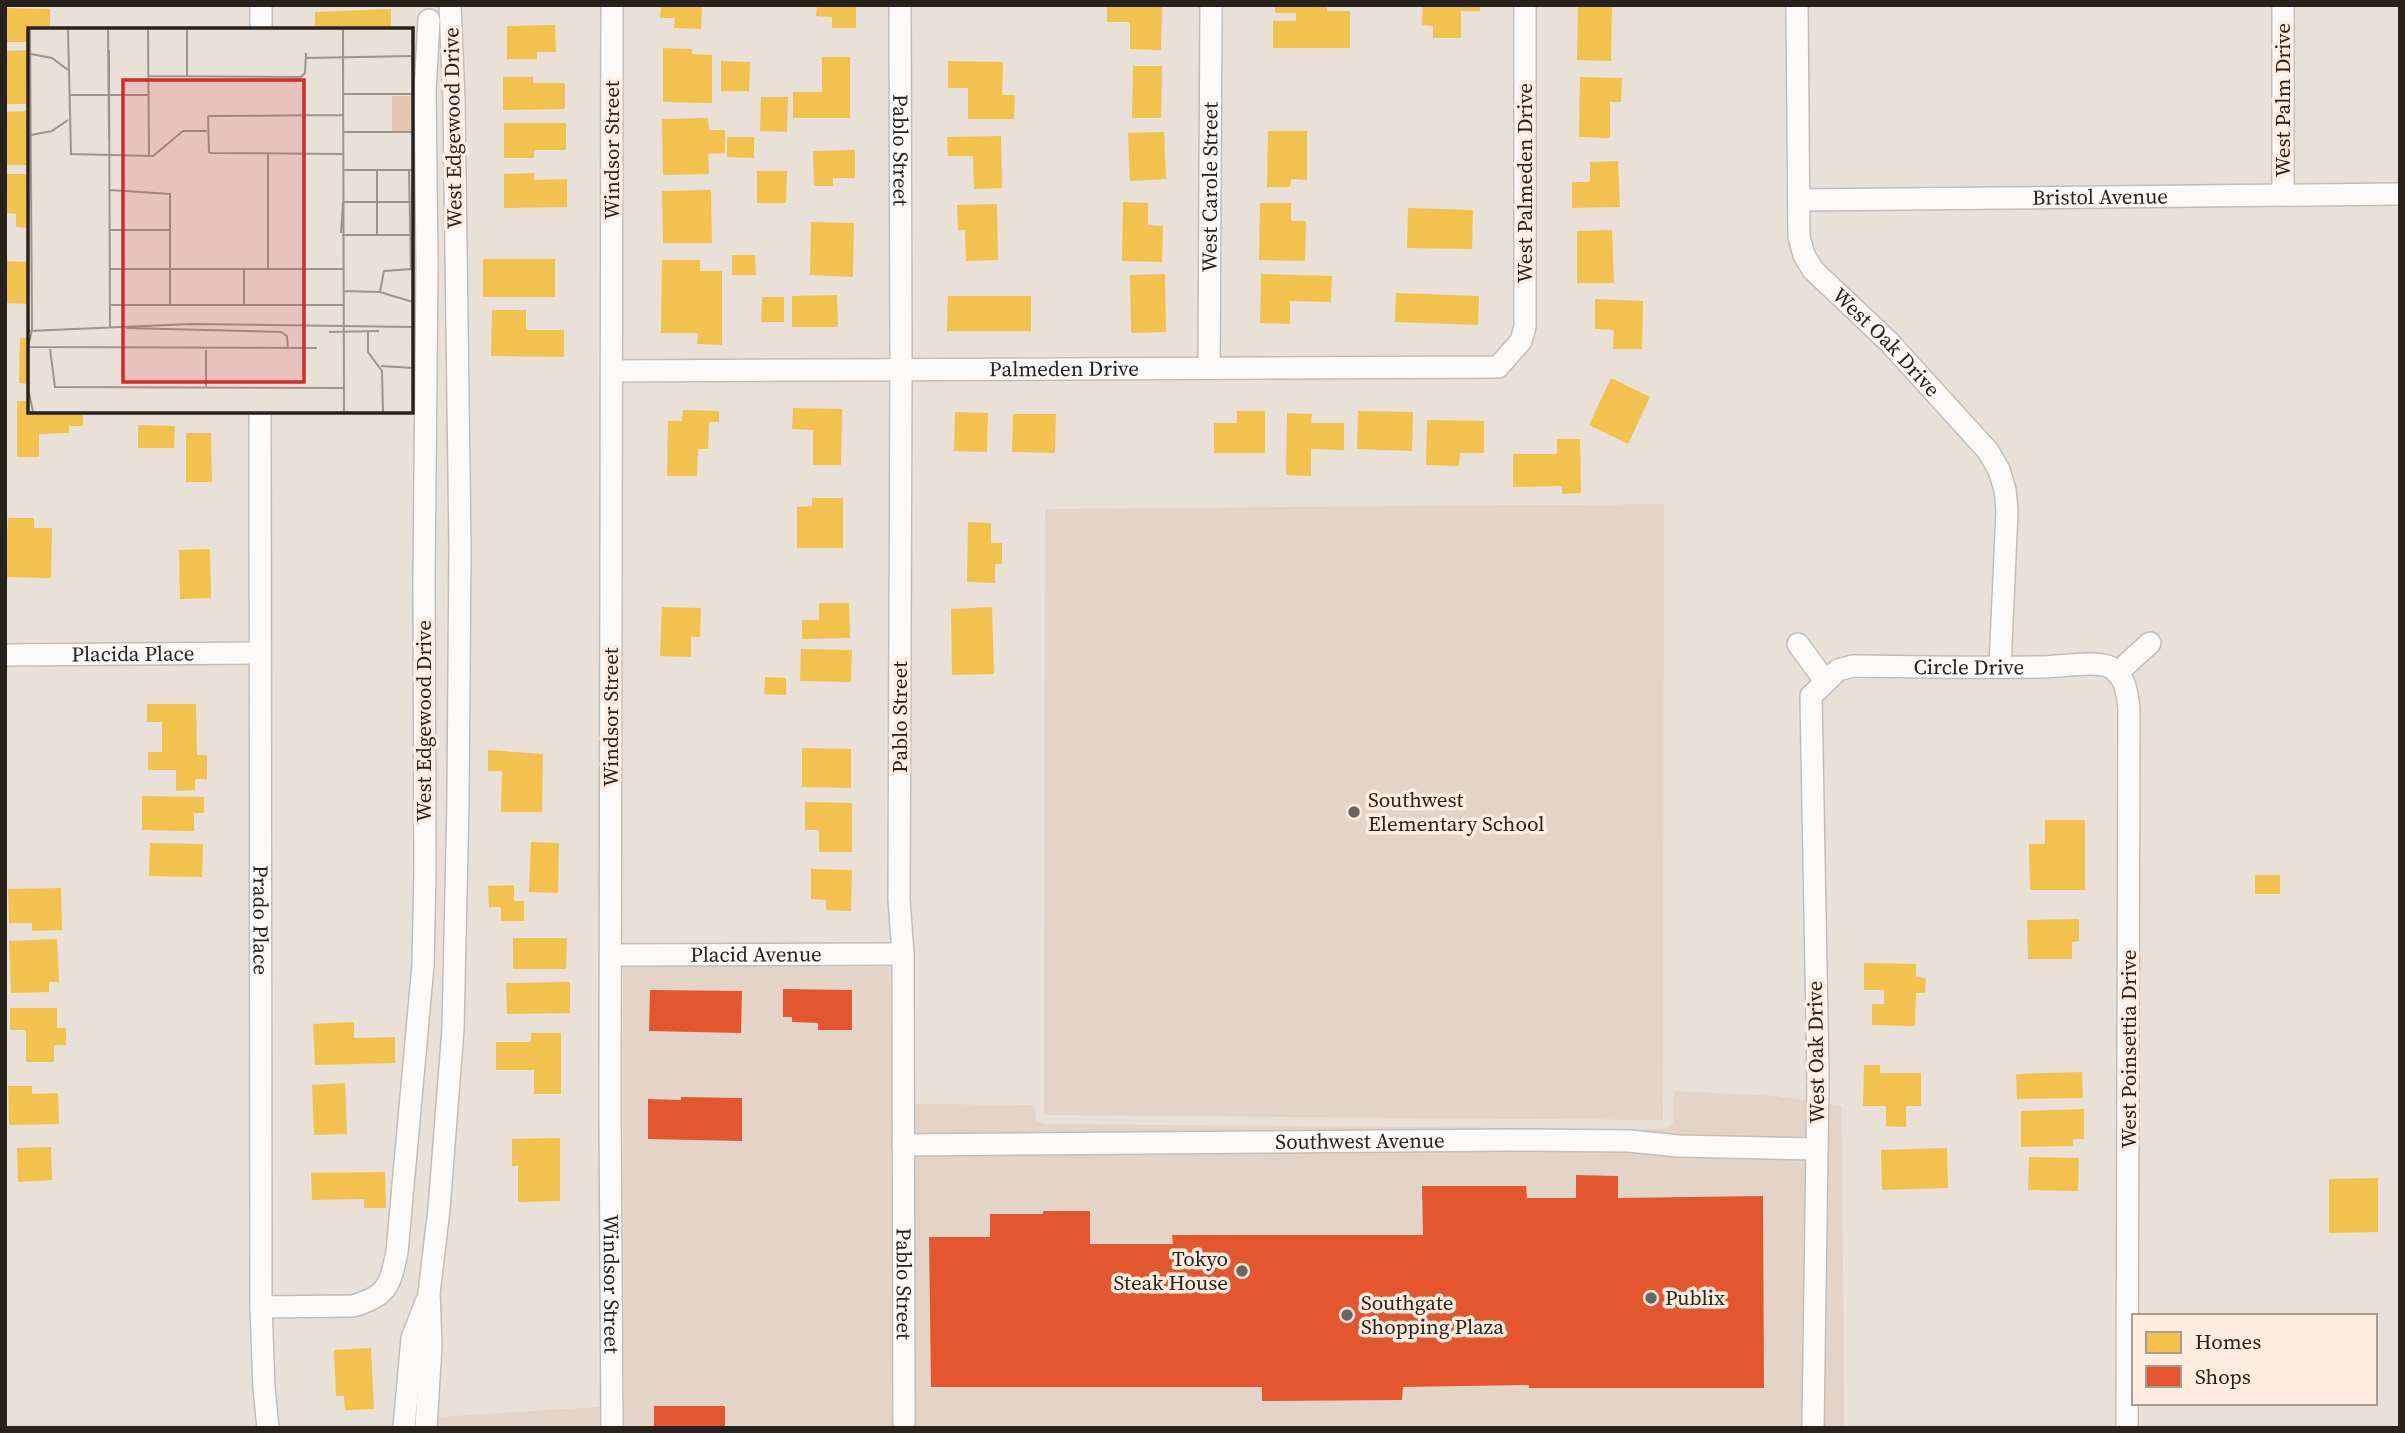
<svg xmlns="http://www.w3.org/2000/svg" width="2405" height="1433" font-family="'Source Serif 4',serif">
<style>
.built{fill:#e4d4c7}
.homes{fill:#f2c14e}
.shops{fill:#e4572e}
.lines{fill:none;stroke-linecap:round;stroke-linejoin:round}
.minor-casing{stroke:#c4bdb7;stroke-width:24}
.minor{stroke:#fcfaf9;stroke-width:21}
.poi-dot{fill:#6c645e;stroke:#fdecdf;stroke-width:2.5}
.labels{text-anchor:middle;stroke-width:7;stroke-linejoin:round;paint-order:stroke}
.street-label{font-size:21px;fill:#28221d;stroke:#fdecdf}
.poi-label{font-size:21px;fill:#28221d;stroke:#fdecdf;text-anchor:start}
.inset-road{fill:none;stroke:#9c948d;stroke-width:2}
.view{fill:#d62828;fill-opacity:0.15;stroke:#d62828;stroke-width:3.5}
.inset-edge{fill:none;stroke:#28221d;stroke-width:3.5}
</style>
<rect width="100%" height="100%" fill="#e9e0d8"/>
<path class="built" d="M1664,504L1663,1120L1044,1115L1045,509Z
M889,965L891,999L892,1428H624L623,966Z
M1674,1091L1777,1096L1806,1101L1805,1138L1216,1131L915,1134V1104L1034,1105L1036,1120L1044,1124L1663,1129L1669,1127L1673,1123Z
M1829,1104L1842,1106L1844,1428H1825Z
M1510,1151L1629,1152L1678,1157L1805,1159L1801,1428H916L915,1155Z
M600,1407L601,1428H437L438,1417Z"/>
<path class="homes" d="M661,5H702L701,29L674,28L675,18H660Z
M817,5H856V28H832V17L816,16Z
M1107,5H1162L1161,50L1130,49V22H1107Z
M1275,5H1327V11H1350V48H1273V21H1296V13H1275Z
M1423,5H1480V11H1461V38H1433V26L1422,25Z
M1578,5H1612L1611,61L1577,60Z
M5,8L50,9V30H30V42H5Z
M391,9V30H315V12Z
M555,25L556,52H537V59H507V26Z
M663,48L692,49V54L712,55V103L663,102Z
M30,50V104H7L6,51Z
M822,57H850V118H793V92H822Z
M721,61L750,62L749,91H721Z
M948,61L1003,62L1002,95H1015L1014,119H968V88H948Z
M1133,66H1162L1161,118H1132Z
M503,77H533V83H565V109L503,110Z
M1580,77L1622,78L1621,102H1610V138L1579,137Z
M761,97H788L787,132L760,131Z
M30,111V165H5V112Z
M708,118L709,130H725V153L708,154L709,174L663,175L662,119Z
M504,123H566V150H534V158H504Z
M1268,131H1307V180L1291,179L1290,187H1267Z
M1164,132L1166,179L1130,181L1128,133Z
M1001,136L1002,188L974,189L973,156H948L947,137Z
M727,137H754V158L727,157Z
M855,150V178H833V186H814L813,151Z
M1618,161L1620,207L1572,208V182H1590V162Z
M757,171H787L786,203H757Z
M534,173V180L567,179V207L504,208V174Z
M5,174H30V228L16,227V214L5,213Z
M711,190L712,243H663L662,191Z
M1123,202L1148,203V225L1163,226L1162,262L1122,261Z
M1260,203H1291V221H1306L1305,261L1259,260Z
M997,204L998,260L966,261L965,230H958L957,205Z
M1408,208L1473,210L1472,249L1407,248Z
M811,222L854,223L853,277L810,275Z
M1612,230L1614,283H1577V231Z
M732,255H755L756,275H732Z
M483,259H555V297H483Z
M662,260H700V271H722V345L697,344L698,333H661Z
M5,261L30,262V304L5,303Z
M1165,274L1166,332L1131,333L1130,275Z
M1261,274L1332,276L1331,302L1290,301V324L1260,323Z
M1396,293L1479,296L1478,325L1395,322Z
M837,295L838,327H792V296Z
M948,296H1031V331H947Z
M762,297H784V322H761Z
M1595,299L1643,301L1642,349H1613L1614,330L1595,329Z
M492,310H526V330H564V357L491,356Z
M20,338H30V384L19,383Z
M1611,378L1650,397L1628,444L1589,425Z
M17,401H30V411H83V426H69V433L39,434V457H17Z
M793,408L842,409L841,465H813V430L792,429Z
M683,410L719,411V422H709L708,449H698L697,476H667L668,421H682Z
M1237,411H1265V453H1214V423H1237Z
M1358,411L1413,412L1412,451L1357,449Z
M955,412L988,413L987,452L954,451Z
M1287,413L1312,414L1311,423H1344V450L1311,449V476L1286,475Z
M1013,414H1056L1055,453L1012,452Z
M1427,420L1484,421V453H1460L1459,466L1426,465Z
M138,425L175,426L174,448H138Z
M186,433H211L212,482H186Z
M1557,439H1580L1581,493L1562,494V486L1513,487V454H1557Z
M812,498H843V548H797V507L812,506Z
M8,518H34V528H52L51,578L5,577Z
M968,522L991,523V543H1002V564H995V583L967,582Z
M210,549L211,598L180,599L179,550Z
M819,603H849L850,638L802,639V620H819Z
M662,607L701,608L700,637H691V657L660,656Z
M992,607L994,674L952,675L951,609Z
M801,649L852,650L851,682L800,681Z
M765,677L786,678V695L764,694Z
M147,704H196L197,755H207V779H195V790L176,791V770H148V752H162V722H147Z
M802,748L851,749V788L802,787Z
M488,750L543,754L542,812H501L502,771H488Z
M142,796L204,797V813H194V831L142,830Z
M805,802L852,803V852H819V830H805Z
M2045,820H2085V890H2030L2029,844H2045Z
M531,842L559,843L558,893L529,892Z
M150,843L203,844L202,877L149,876Z
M811,869L852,870L851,911L826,910V900L811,899Z
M2255,875H2280V894H2255Z
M514,885V901H524V921H501V907H489L488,886Z
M61,888L62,930L32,931V923H9L8,889Z
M2079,919V941L2072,942V959H2028L2027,920Z
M513,938H567L566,969H513Z
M57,939L59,982H49V992L11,993L9,941Z
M1864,963L1916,964V977L1926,978L1925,993H1916L1915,1026L1872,1025V1004H1884V990H1864Z
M570,982V1013L507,1014L506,983Z
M10,1008H57V1028H66V1045H54V1062H26V1030H10Z
M354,1022V1038L395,1037V1063L315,1065L313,1024Z
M531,1033H561V1094H534V1070H496V1042H531Z
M1864,1065H1880V1073H1921V1106H1906V1127L1886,1126V1106H1863Z
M2082,1072L2083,1098L2017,1099L2016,1074Z
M345,1083L347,1134L314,1135L312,1085Z
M8,1086H32V1094L58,1093L59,1124L9,1125Z
M2084,1109V1139H2073V1146L2021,1147V1111Z
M560,1138V1201L518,1202V1166H512V1139Z
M51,1147L52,1180L18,1182L17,1148Z
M1947,1148L1948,1188L1882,1190L1881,1150Z
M2029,1157L2079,1158L2078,1191L2028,1190Z
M385,1172L386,1208H364V1199L312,1200L311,1173Z
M2378,1178V1232L2329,1233V1179Z
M371,1348L374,1409L345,1410L344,1396H336L334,1350Z"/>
<path class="shops" d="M783,989L852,990V1030H818V1023L792,1022V1017H783Z
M650,990L742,991L741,1033L649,1031Z
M681,1097L742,1098V1141L648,1139V1099L681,1100Z
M1576,1175L1618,1176V1198L1763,1196L1764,1388H1529V1385L1403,1387L1402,1400L1262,1401V1387H931L929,1237H990V1214H1043V1211H1090V1244H1173L1172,1235H1423L1422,1186H1526L1527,1198H1576Z
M654,1406H725V1428H654Z"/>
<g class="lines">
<defs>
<g id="minor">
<path id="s1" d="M612,5L610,1107L612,1428"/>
<path id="s2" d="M900,5L901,369L899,899L903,954L904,1428"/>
<path id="s3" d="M1797,5L1799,237L1804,255L1813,270L1889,342L1988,451L1999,470L2005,490L2007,511L2000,667"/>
<path d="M2283,5V195"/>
<path d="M261,30V5"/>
<path id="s4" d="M1799,200L2400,194"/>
<path id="s5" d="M1209,367L1211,5"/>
<path id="s6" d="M612,371L1498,367L1521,341L1525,327V5"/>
<path id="s7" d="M260,411L261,1307L264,1388L268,1428"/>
<path d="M1798,644L1825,681"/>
<path id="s8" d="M5,655L260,653"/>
<path d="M2117,673L2150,643"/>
<path id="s9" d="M611,955L903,954"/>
<path id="s10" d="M903,1145L1510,1140L1629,1141L1679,1146L1817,1149"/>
<path d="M261,1307L353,1306C388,1296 390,1285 397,1252L423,965L425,871L424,579L427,263L425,91L429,20"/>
<path d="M404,1428L412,1338L426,1302"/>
<path d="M426,1428L431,1345L429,1293L439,1209L453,1029L458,801L460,547L454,101L450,5"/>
<path id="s11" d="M1813,1428L1818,1078L1811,696L1838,670L1853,666C1916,667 1978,668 2041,667C2058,667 2096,660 2110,667C2126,676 2127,693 2129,709L2127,1428"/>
</g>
</defs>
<use href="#minor" class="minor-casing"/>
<use href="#minor" class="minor"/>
</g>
<g class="poi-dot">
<circle cx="1354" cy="812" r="7"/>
<circle cx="1242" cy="1271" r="7"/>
<circle cx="1651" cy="1298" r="7"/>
<circle cx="1347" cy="1315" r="7"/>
</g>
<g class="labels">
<g class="street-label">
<text transform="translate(2283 100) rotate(-90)" y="7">West Palm Drive</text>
<text transform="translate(453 128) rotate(-91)" y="7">West Edgewood Drive</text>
<text transform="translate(612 150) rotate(-90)" y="7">Windsor Street</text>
<text dy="7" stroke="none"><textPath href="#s2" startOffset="145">Pablo Street</textPath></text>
<text transform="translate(1525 183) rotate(-90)" y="7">West Palmeden Drive</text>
<text dy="7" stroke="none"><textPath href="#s5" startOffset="180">West Carole Street</textPath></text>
<text dy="7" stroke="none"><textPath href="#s4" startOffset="301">Bristol Avenue</textPath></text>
<text dy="7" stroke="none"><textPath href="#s3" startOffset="371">West Oak Drive</textPath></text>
<text dy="7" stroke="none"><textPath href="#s6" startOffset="452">Palmeden Drive</textPath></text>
<text dy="7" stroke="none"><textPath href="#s8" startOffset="128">Placida Place</textPath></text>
<text dy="7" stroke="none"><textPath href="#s11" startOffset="901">Circle Drive</textPath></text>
<text transform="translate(611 717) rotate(-90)" y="7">Windsor Street</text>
<text transform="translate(900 717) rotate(-90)" y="7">Pablo Street</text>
<text transform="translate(424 721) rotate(-90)" y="7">West Edgewood Drive</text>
<text dy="7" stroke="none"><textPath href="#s7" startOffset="509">Prado Place</textPath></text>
<text dy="7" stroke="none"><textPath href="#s9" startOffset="145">Placid Avenue</textPath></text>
<text transform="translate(2129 1049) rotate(-90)" y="7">West Poinsettia Drive</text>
<text transform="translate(1816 1052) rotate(-91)" y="7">West Oak Drive</text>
<text dy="7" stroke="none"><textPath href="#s10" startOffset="457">Southwest Avenue</textPath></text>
<text dy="7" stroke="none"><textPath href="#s1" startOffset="1279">Windsor Street</textPath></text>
<text dy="7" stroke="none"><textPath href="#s2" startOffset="1279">Pablo Street</textPath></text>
</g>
<g class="poi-label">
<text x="1368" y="807">Southwest<tspan x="1368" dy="24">Elementary School</tspan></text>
<text x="1228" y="1266" text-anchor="end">Tokyo<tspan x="1228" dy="24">Steak House</tspan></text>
<text x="1665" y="1305">Publix</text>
<text x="1361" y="1310">Southgate<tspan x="1361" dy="24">Shopping Plaza</tspan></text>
</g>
</g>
<g transform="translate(28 28)">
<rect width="385" height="385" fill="#e9e0d8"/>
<path d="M364,68H385V103H364Z" fill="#e4c7ae"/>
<path class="inset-road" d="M40,1L43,126L125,128L155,103H179M80,1L81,111M120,1L121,128M159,1V48M315,1L316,384M81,22L82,299M3,26L24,30L40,42M277,30L385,28M120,48L273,49L277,45L278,25M315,66H385M41,67H120M180,88L315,87M180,88L181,125M315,104H385M3,107L24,103L40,92M181,125L315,126M315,142H385M349,142V207M381,142L383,241M82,162L142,166V277M315,174H385M82,202H142M313,205L315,174M314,207H385M82,241H315M216,241V277M240,241V126M316,263L352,264L385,274M352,264L356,243L385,241M82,277H316M98,300L253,304L259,308L260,321M0,303L164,296L385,299M340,303V324L354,343L355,384M301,304L351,303M0,319L4,302L2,1M0,319L289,320M22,321L27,359L316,360M178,322V359M353,338L385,340M0,360L5,384"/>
<path class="view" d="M95,52H276V354H95Z"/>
<rect width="385" height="385" class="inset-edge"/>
</g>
<rect width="2405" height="1433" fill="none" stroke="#28221d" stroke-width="14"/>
<rect x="2132" y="1314" width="245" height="91" fill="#fdecdf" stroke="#a89b91" stroke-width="2"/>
<rect x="2146" y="1332" width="35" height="21" fill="#f2c14e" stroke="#a89b91" stroke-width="2"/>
<text x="2195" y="1349" font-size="21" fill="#28221d">Homes</text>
<rect x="2146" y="1366" width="35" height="21" fill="#e4572e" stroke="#a89b91" stroke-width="2"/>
<text x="2195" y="1384" font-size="21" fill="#28221d">Shops</text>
</svg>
